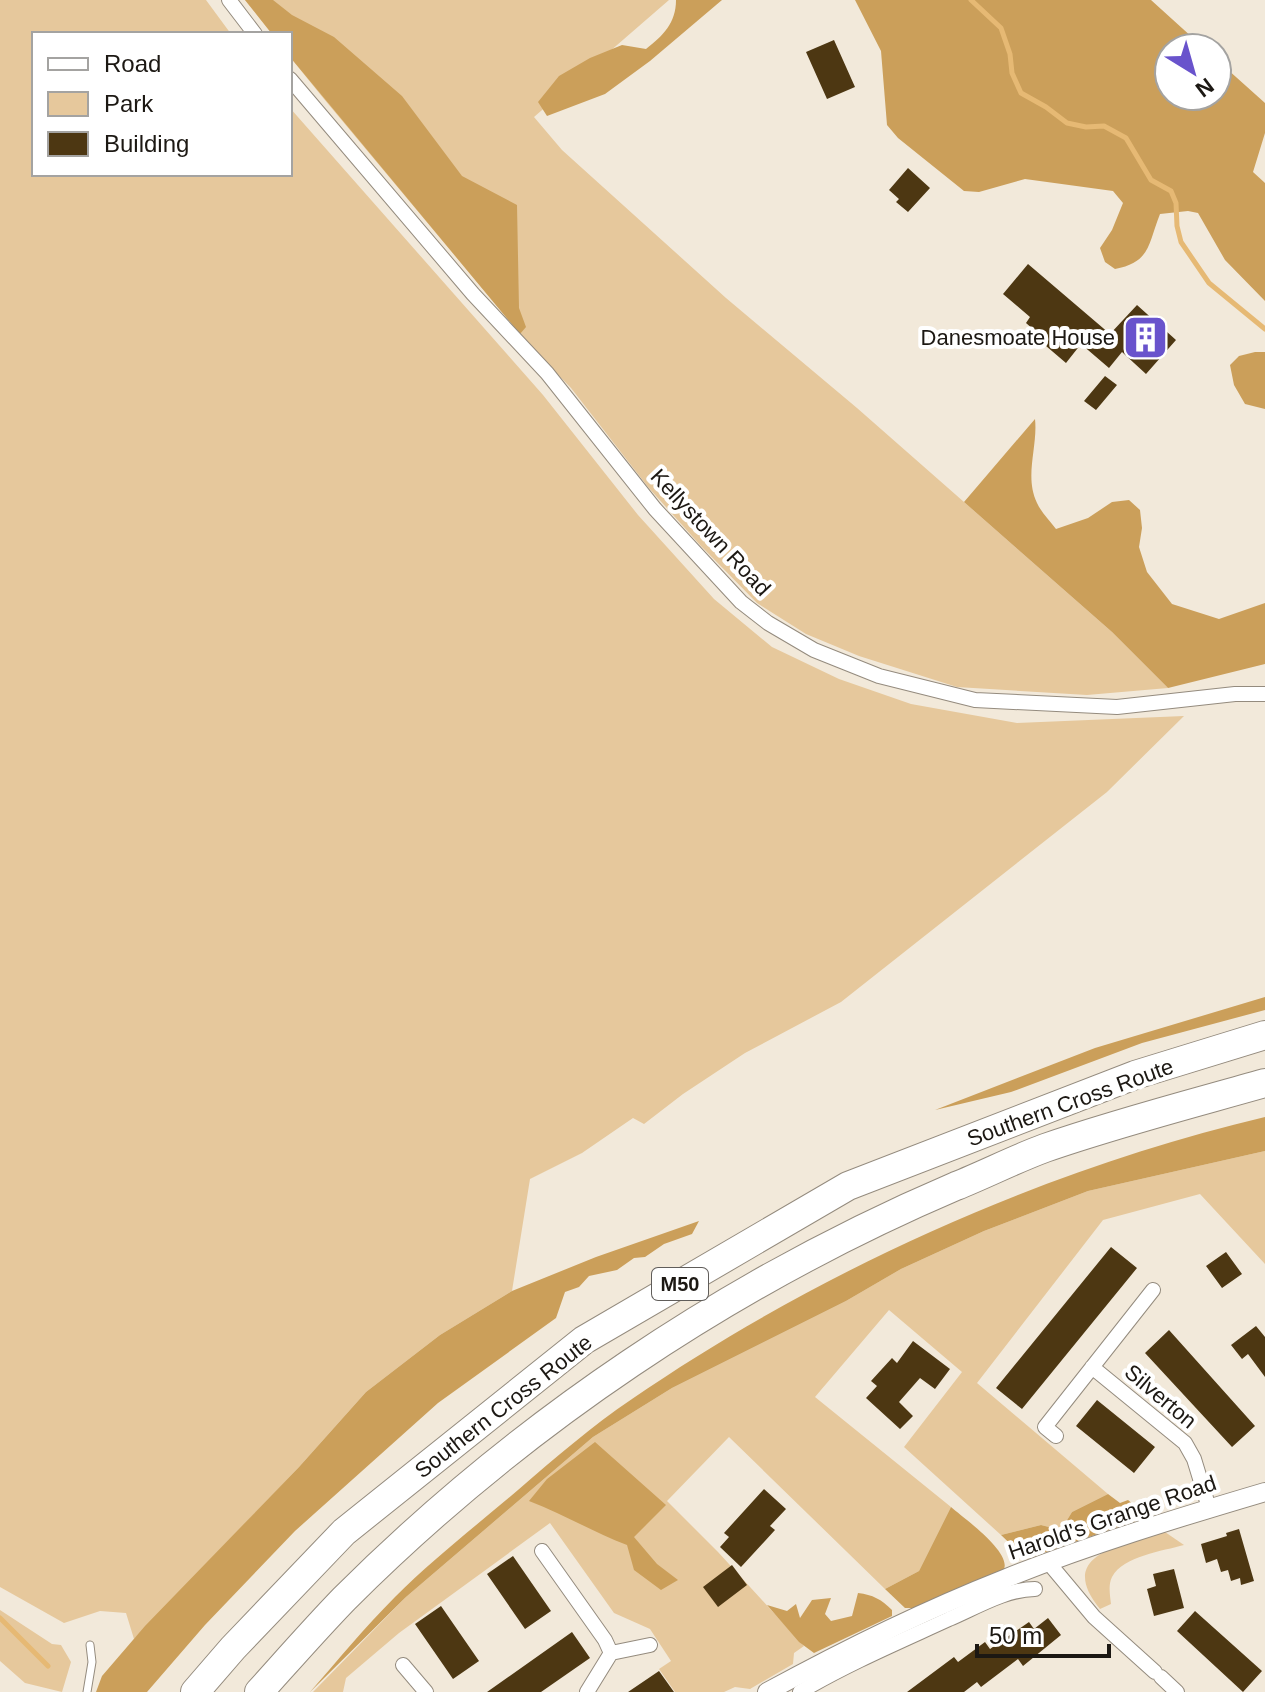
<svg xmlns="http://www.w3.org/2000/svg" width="1265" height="1692" font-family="Arial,sans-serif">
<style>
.green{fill:#e6c89c}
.forest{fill:#cb9f5a}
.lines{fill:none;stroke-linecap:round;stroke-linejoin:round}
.stream{stroke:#e6b974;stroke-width:5}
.building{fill:#4d3712}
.service-casing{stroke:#948b7e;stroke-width:9}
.minor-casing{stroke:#948b7e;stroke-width:16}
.tertiary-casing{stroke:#948b7e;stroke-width:20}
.motorway-casing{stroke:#948b7e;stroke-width:30}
.service{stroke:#fff;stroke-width:7}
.minor{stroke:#fff;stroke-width:14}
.tertiary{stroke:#fff;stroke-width:18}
.motorway{stroke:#fff;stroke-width:28}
.labels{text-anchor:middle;stroke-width:8;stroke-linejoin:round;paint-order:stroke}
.shield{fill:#fff;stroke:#605d5a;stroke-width:2}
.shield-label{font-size:20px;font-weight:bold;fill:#1c1813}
.poi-label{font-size:22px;fill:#1c1813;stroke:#fff;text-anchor:end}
.street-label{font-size:22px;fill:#1c1813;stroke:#fff}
</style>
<rect width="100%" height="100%" fill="#f2e9da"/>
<path class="green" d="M0,0H206L231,34H34V174H290V108L543,395L638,515L714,599L772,647L839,679L911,704L1017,723L1184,716L1107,792L841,1002L745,1053L683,1094L644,1124L633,1118L582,1153L530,1179L512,1291L440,1335L366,1392L299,1467L134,1639L126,1613L100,1611L64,1623L0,1587Z
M245,0H669L534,117L562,150L726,298L857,408L1112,632L1168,688L1087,695L957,687L859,656L806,634L757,603L700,545L648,487L571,388L532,348L324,99L290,57V34H272Z
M1265,1151V1264L1200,1194L1103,1220L977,1383L1108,1494L1072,1512L1061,1530L1041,1525L1001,1535L904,1447L962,1372L889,1310L815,1397L951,1507L919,1571L885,1589L729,1437L667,1501L718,1552L804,1646L794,1653L793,1664L750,1689L735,1687L724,1692H675L659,1669L671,1661L650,1629L614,1613L550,1523L399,1633L346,1678L343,1692H313L406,1597L593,1437L672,1388L846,1301L901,1269L984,1231L1088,1191Z
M1165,1532L1184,1545C1163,1551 1123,1556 1112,1577C1108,1585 1110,1595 1111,1604L1100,1609C1054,1553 1125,1545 1165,1532Z
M0,1610L52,1644L61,1645L71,1662L62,1692L25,1683L0,1661Z"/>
<path class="forest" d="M245,0H273L292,15L334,37L402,96L462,176L517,205L519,308L526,327L520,334L290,57V34H272Z
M676,0H722L650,61L605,94L547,116L538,102L559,76L590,58L622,45L646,49C663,36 676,23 676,0Z
M855,0H1151L1204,48H1169V96H1217V60L1265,103V133L1253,172L1265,183V301L1225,260L1198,213L1188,211L1160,214C1148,244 1151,262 1115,269L1105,262L1100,248L1112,230L1123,203L1113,191L1025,179L979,192L964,191L898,138L887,125L881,51Z
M1255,352H1265V409L1245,404L1234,385L1230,365L1239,356Z
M1035,419C1038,447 1024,476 1037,503C1041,512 1050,521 1056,529L1088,518L1112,502L1129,500L1140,510L1142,528L1139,547L1147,572L1172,604L1219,619L1265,603V664L1168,688L1112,632L964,502Z
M1265,997V1010L1142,1043L1011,1092L935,1110L1095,1048Z
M1265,1117V1151L1088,1191L984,1231L901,1269L846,1301L672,1388L593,1437L406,1597L310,1692C338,1660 365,1627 395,1597C433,1559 477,1525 518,1490C555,1458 592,1426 632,1399C818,1271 1045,1169 1265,1117Z
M699,1221L692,1234L664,1244L645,1257L634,1258L617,1270L589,1276L579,1287L565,1292L556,1318L438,1403L295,1531L205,1625L147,1692H96L102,1676L145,1626L299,1467L366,1392L440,1335L512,1291L596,1257Z
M595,1442L666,1505L634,1537L657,1564L678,1580L661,1590L634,1570L627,1545C593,1532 563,1514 529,1501L547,1479Z
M1108,1494L1120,1503L1128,1500L1140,1510L1144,1509L1147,1517L1031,1557L1022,1555L1001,1535L1041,1525L1061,1530L1072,1512Z
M951,1507C965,1519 1011,1552 1004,1569L920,1608H905L885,1589L919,1571Z
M858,1593C873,1595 881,1599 892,1610V1616L814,1653L799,1642L767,1605L787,1611L796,1604L800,1618L812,1600L831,1598L825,1614L831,1621L852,1616Z"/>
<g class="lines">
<path class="stream" d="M971,0L1001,28L1010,54L1012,73L1021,93L1046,107L1067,123L1086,127L1104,126L1126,138L1151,180L1171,191L1176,203L1177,226L1181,242L1209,283L1265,329
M0,1618L48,1666"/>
</g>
<path class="building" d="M834,40L855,87L827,99L806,52Z
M908,168L930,188L908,212L896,202L899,199L889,190Z
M1028,264L1110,334L1137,305L1176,340L1146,374L1122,352L1109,368L1081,344L1066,363L1039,340L1042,337L1026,323L1030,317L1003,294Z
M1105,376L1117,385L1096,410L1084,401Z
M1111,1247L1137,1268L1022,1409L996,1388Z
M1226,1252L1242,1274L1222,1288L1206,1266Z
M1256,1326L1265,1337V1377L1248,1354L1242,1359L1231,1345Z
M1169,1330L1255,1426L1232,1447L1145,1353Z
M913,1341L950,1369L935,1389L920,1378L899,1402L913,1416L900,1429L866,1398L877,1386L871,1381L892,1358L897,1363Z
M1097,1400L1155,1447L1134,1473L1076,1426Z
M764,1489L786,1509L770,1526L775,1530L741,1567L720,1547L729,1537L724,1533Z
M1239,1529L1254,1581L1241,1585L1240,1578L1231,1581L1228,1570L1221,1572L1217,1559L1206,1563L1201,1544L1227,1536L1226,1533Z
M513,1556L551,1611L525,1629L487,1574Z
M732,1565L747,1585L718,1607L703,1587Z
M1174,1569L1184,1608L1154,1616L1147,1589L1156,1586L1153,1574Z
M441,1606L479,1661L453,1679L415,1624Z
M1195,1611L1262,1671L1243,1692L1177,1631Z
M1048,1618L1061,1635L1023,1666L1018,1659L981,1687L977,1682L964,1692H907L954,1657L958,1662L985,1642L990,1649L1029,1622L1034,1629Z
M572,1632L590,1658L541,1692H487Z
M659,1671L674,1692H628Z"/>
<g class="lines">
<defs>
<path id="service" d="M87,1692L92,1662L90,1645"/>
<path id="minor" d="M229,0L255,34
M290,79L473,294L547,373L655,509L741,602L768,623L814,650L879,676L975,700L1117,707L1235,694H1265
M1092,1367L1185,1443L1194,1459L1209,1508
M1056,1436L1045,1427L1153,1290
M542,1551L605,1640L611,1653
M1048,1562L1094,1617L1155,1672
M403,1665L426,1692
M1161,1677L1177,1692
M587,1692L611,1653L650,1645
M800,1692C847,1664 899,1642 949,1619C975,1608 1006,1589 1035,1589"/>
<path id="tertiary" d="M767,1692C844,1650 923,1611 1004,1579C1089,1545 1177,1518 1265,1492"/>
<path id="motorway" d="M195,1692L233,1648L344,1532L584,1340L848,1186L1135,1075L1265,1035
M259,1692C287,1661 315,1629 344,1599C519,1424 729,1283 956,1186C986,1174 1015,1159 1045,1148C1117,1123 1191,1104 1265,1083"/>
</defs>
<use href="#service" class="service-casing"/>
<use href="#minor" class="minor-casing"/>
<use href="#tertiary" class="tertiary-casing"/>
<use href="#motorway" class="motorway-casing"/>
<use href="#service" class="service"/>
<use href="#minor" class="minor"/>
<use href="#tertiary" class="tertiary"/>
<use href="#motorway" class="motorway"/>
</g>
<defs>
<symbol id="building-square" viewBox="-11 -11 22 22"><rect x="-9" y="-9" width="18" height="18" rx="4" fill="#6953cc" stroke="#fff"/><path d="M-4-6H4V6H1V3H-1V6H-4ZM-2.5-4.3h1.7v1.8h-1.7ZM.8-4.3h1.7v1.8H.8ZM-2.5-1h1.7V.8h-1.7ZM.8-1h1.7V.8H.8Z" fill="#fff"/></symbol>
</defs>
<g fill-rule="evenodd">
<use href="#building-square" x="1120" y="312" width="51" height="51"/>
</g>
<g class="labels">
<rect class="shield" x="652" y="1268" width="56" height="32" rx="6"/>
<g class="shield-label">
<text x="680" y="1291">M50</text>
</g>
<g class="poi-label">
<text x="1115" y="345">Danesmoate House</text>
</g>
<g class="street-label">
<text transform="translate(711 532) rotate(47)" y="8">Kellystown Road</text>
<text transform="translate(1070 1102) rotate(-20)" y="8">Southern Cross Route</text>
<text transform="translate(1161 1396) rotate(40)" y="8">Silverton</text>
<text transform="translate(503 1406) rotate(-38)" y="8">Southern Cross Route</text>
<text transform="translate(1112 1517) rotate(-19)" y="8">Harold's Grange Road</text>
</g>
</g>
<rect x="32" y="32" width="260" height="144" fill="#ffffff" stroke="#a4a3a1" stroke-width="2"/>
<rect x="48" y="58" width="40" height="12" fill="#ffffff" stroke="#a4a3a1" stroke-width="2"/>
<text x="104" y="72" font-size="24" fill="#1c1813">Road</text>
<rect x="48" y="92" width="40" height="24" fill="#e6c89c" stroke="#a4a3a1" stroke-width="2"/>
<text x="104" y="112" font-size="24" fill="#1c1813">Park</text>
<rect x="48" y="132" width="40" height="24" fill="#4d3712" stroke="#a4a3a1" stroke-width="2"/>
<text x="104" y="152" font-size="24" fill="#1c1813">Building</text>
<g transform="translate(1193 72) rotate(143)"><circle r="38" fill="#ffffff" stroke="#a4a3a1" stroke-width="2"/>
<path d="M0-6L14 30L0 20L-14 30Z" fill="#6953cc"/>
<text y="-12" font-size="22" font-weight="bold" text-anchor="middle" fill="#1c1813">N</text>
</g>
<path d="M977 1644v12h132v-12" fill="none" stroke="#1c1813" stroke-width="4"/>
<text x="989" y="1644" font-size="24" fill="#1c1813" stroke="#ffffff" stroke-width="6" paint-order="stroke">50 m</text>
</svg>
